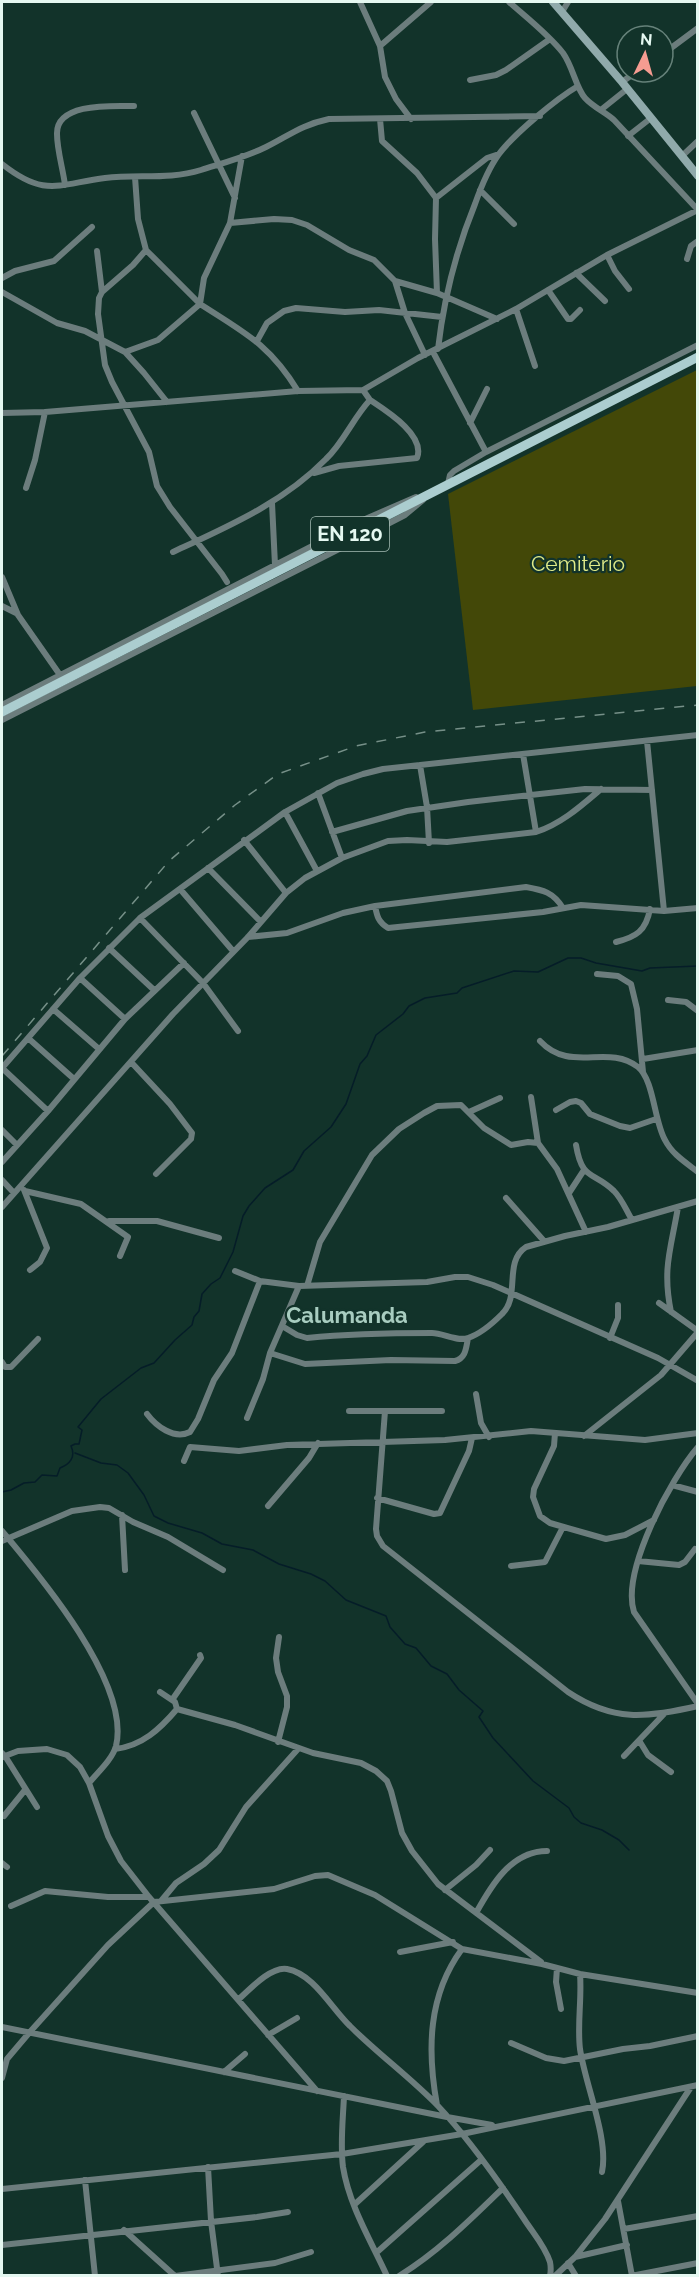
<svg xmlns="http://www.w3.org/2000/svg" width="699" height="2277" font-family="Raleway,sans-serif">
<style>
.green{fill:#434808}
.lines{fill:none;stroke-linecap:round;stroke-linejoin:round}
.stream{stroke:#051d28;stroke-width:1.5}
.street{stroke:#6c7d7d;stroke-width:6}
.secondary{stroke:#90aaab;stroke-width:8}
.primary{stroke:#abcdcf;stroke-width:9}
.rail{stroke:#769088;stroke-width:1.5;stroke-dasharray:10 10;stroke-linecap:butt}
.labels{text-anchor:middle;stroke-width:4.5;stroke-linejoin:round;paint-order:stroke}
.shield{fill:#12332a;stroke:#a6bdb5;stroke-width:1.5}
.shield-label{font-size:20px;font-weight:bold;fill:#e5f8f1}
.park-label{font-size:21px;fill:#dfea88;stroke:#12332a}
.neighbourhood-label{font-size:22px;font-weight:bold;fill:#a8cdc0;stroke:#12332a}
</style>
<rect width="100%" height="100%" fill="#12332a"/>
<path class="green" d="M697,370V686L473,710L448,494Z"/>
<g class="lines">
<path class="stream" d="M75,1453L101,1463L117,1465L128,1473L144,1495L154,1516L168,1523L202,1533L222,1544L253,1550L279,1564L311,1574L325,1581L346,1600L386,1616L390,1627L405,1644L416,1648L431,1666L447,1674L459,1690L483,1711L479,1717L493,1738L520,1767L533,1781L569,1808L574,1817L581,1823L602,1830L619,1840L629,1850
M2,1492L11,1490L24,1483L35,1482L42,1475L57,1476L60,1468C70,1464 76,1457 71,1446L75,1444H79L82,1430L78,1427L101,1399L141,1368L154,1363L175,1340L192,1325L194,1317L199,1311L202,1294L211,1284L220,1278L233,1252L243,1216L249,1206L265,1188L293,1170L304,1151L331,1127L346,1104L360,1064L367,1056L376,1035L403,1014L409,1006L425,998L457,993L462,988L514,971L538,972L568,958H581L596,963L642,971L650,968L698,966"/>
<path class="street" d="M360,2L380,46L385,77L396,99L411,119
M562,12L568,2
M380,46L431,2
M663,54L698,28
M470,80L496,75L506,70L550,39
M622,82L636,72
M602,109L627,89
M194,113L235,198
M380,119L382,141L417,173L436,198L435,239L437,293L497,319
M628,136L651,118
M682,156L698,141
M2,164C45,198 58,184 105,178C138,174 169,180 201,170C223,163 246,157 266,147C290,135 301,125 329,119L540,116
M135,177L138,219L146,250L200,304
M65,185C63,169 57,150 57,134C56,102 114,106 134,106
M480,190L514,224
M436,198L487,158L499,154
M230,223L274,219L292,220L307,225L349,250L374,260L395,281L437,293
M146,250L133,265L102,292L99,298L98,314L105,365L112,382L149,452L157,486L170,507L222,574L227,582
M97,251L102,292
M607,255L615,271L629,289
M687,259L691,246L698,241
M576,273L605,301
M2,278L15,271L54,261L92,227
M395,281L405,313L425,355
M548,290L568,319H571L580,310
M2,292L57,323L85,331L125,352L144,373L167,402
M200,304L204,278L230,223L242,156
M516,309L535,366
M257,341L267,323L284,311L296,308L345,312L379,310L442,317
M438,349C444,297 455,253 475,204C481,187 488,169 499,154C514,134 556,99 578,86
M125,352L158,340L200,304C245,333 269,344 298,391
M433,352L486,452L454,471L450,475L448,484
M2,413L45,412L298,391L363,390L418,358L516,309L607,255L698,210L614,120C605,112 593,107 585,98C576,88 573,67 563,53C548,34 527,18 509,2
M470,423L487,389
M486,452L698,345
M314,473L339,466L417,458C426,435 385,410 370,400
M26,488L35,460L45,412
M272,503L275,565
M173,552C227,527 283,503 326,459C344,442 353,418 370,400L363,390
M2,577L18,615L60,675
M2,606L16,613
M2,705L363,520L416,497
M2,720L341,548L405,515L423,500
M647,741L664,911
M523,754L536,832
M420,765L427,807L429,843
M318,793L342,858
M285,812L317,871
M332,832L407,811L468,802L585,789L652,790
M244,840L286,893
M208,868L261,922
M180,889L233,951
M375,906C377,916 378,922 388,928L543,912L581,905L664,911L698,908
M140,918L203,983L238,1031
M248,937L287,933L343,913L375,906L526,887C543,890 553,892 563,908
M616,942C636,937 646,931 650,909
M109,948L154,990
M597,974L618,976L631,984L637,1009L643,1072
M80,978L125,1019
M668,1000L686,1002L698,1011
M53,1009L99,1049
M28,1038L74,1079
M540,1041C571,1074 607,1043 638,1067C654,1080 654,1121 665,1140C672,1154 685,1162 698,1172
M643,1059L698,1050
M131,1062L170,1104L192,1133L191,1139L156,1174
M2,1068L80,978L140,918L285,812L337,783L363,774L383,769L698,735
M2,1068L48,1111
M531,1097L538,1143
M556,1110L570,1102L576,1101L581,1103L590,1114L620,1126L630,1128L656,1119
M469,1112L500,1098
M2,1130L16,1144
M576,1145C582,1181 593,1171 614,1191C622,1199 626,1210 632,1220
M2,1162L48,1111L125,1019L184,963
M2,1180L14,1193
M24,1190L47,1248L40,1262L30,1270
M25,1191L81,1204L128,1237L120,1256
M569,1193L584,1170
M506,1198L544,1241
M2,1207L173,1014L248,937L286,893L305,878L342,858L388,841L407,840L447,842L536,832C561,824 581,806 601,789
M109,1221H157L219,1238
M235,1271L260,1281L299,1286L427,1282L455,1277H468L493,1285L658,1358L698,1381
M307,1286L320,1242L372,1155L399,1129L424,1113L437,1106L461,1105L484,1128L511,1145L528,1142L538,1143L557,1169L586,1232
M659,1303L698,1331
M671,1312C662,1268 671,1249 678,1207
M282,1326L297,1335L307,1338C347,1334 392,1333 432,1333C443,1333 457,1342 468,1338C480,1334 493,1323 502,1314C521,1296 503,1262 526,1247L565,1236L608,1227L698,1201
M610,1338L618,1318V1305
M270,1353L305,1364L391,1360L455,1361C466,1358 466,1348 468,1338
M2,1362L5,1367H11L38,1339
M476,1394L481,1423L489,1437
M349,1411H442
M385,1411L376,1529L377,1536L383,1546L568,1692C613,1722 646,1718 698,1706
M147,1414C156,1426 174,1440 190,1432L198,1419L214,1380L232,1353L260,1281
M247,1418L263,1379L270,1353L299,1286
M555,1433L554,1446L534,1489L533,1497L540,1516L550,1523L606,1539L625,1535L654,1520
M584,1436L661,1375L698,1332
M698,1447C671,1478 621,1571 634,1612L698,1704
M184,1461L190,1447L239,1451L287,1445L445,1440L531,1431L645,1440L698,1433
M672,1485L698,1492
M377,1498L434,1514L440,1513L469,1451L472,1438
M268,1506L309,1458L318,1443
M122,1515L125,1570
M2,1531C40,1576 131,1684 116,1746C112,1760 98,1772 89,1783
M2,1541L72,1511L100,1507L109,1508L133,1522L168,1537L223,1570
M638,1561L679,1565L685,1562L695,1549
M511,1566L545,1562L563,1527
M172,1700L201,1658L200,1655
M177,1709L235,1725L313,1753L361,1763L376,1771L387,1781L391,1791L402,1833L412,1851L438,1884L541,1962
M278,1742L287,1707V1696L278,1672L276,1658L279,1637
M640,1742L648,1755L671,1772
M115,1749C142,1746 160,1729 177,1709L175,1702L160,1692
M2,1753L5,1756L18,1751L47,1749L67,1755L80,1767L89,1783L108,1836L121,1861L149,1897L317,2091
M624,1756L664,1714
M4,1757L5,1756L37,1807
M4,1816L25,1790
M2,1863L7,1867
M445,1890L476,1865L490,1850
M161,1901L176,1883L204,1864L219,1850L246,1807L298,1749
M11,1906L45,1891L108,1897H149
M476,1913C491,1886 511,1851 547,1851
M400,1952L453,1942
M557,1968L556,1982L561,2009
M580,1974C582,1999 577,2024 580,2049C585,2084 609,2139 602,2172
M238,2000C249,1990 271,1966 287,1969C314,1974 331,2008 350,2026C378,2054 411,2078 438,2106C470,2140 498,2180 524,2219C533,2233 545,2246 550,2262C551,2267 551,2271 550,2276
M2,2027L447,2117L492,2125
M268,2035L297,2018
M511,2043L546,2058L564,2061L623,2049L650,2046L698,2036
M224,2072L245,2054
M2,2078L7,2059L29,2033L108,1945L154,1902L274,1889L315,1876L328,1875L375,1895L462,1949L542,1964L580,1974L698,1993
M344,2096C343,2119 340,2144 343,2167C349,2205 371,2241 387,2276
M437,2105C427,2050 428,1995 462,1949
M208,2167L211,2221L218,2276
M85,2180L95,2276
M2,2189L342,2154L462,2134L698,2085
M618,2201L632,2276
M354,2205L424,2141
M624,2229L698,2216
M124,2230L175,2276
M2,2245L257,2217L288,2212
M376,2253L481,2160
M575,2257L627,2245
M568,2263L576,2276
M175,2276L275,2263L311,2252
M399,2276C438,2252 470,2220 503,2188
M555,2276L575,2257L605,2219L691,2087
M631,2276L698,2263"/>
<path class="secondary" d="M553,2L622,82L698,176"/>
<path class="primary" d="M2,712L698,357"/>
<path class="rail" d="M2,1056L169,861L235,805L278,774L356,746L425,732L698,705"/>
</g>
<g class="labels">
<rect class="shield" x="311" y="517" width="78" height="34" rx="4.5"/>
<g class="shield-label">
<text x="350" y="541">EN 120</text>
</g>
<g class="park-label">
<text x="578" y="571">Cemiterio</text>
</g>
<g class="neighbourhood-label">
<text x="347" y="1323">Calumanda</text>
</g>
</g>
<rect width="699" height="2277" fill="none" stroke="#e5f8f1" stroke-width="6"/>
<g transform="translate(645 54) rotate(5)"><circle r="28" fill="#12332a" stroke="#66827a" stroke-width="1.5"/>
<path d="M0-4.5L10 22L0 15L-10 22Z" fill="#f59c91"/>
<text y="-9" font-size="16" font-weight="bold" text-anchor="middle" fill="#e5f8f1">N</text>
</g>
</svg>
